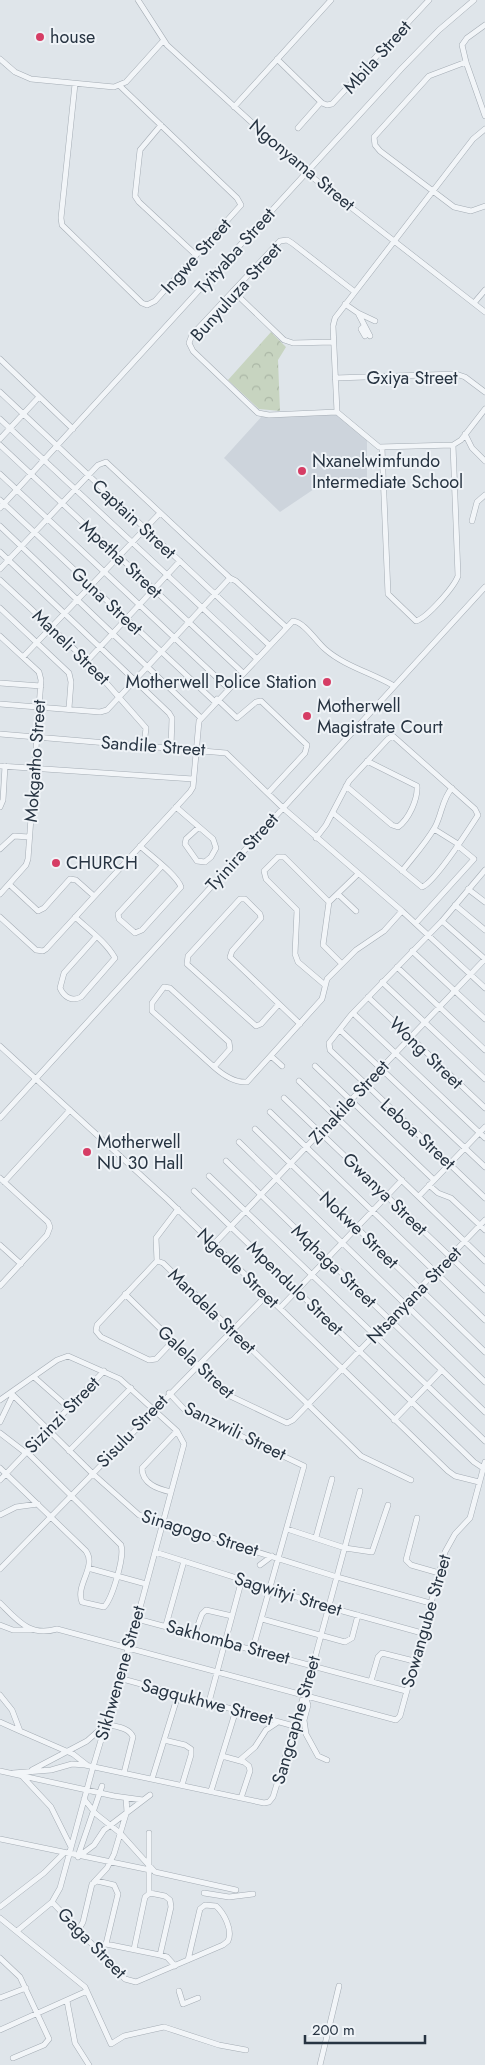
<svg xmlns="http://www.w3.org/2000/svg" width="485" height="2065" font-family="Jost,sans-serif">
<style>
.built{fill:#cdd4dc}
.forest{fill:url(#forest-crowns)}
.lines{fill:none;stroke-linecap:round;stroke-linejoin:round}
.minor-casing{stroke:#a4acb4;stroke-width:6}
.minor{stroke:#f2f5f8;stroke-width:5}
.poi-dot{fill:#d63d65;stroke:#eff3f7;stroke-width:2}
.labels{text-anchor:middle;stroke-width:4;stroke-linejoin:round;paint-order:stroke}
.poi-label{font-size:18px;fill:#273442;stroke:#eff3f7;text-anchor:start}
.street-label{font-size:18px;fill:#273442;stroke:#eff3f7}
</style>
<defs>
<pattern id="forest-crowns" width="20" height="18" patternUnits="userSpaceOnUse" patternTransform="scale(1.25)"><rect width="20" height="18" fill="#c7d4c0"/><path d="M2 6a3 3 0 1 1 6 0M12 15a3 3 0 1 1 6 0" fill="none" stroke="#abb7a6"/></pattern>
</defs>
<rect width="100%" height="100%" fill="#dfe5ea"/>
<path class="built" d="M337,412L367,439V484L320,485L280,512L224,458L263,415Z"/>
<path class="forest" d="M271,332L286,347L278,360L280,411L259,409L228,380Z"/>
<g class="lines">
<defs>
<path id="minor" d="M138,0L167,45L307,173L485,312
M485,25L467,38L462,45L466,62L485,116
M0,59L15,72L31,79L114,87L126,82L163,41
M277,59L322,103L327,105L332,104L429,0
M466,62L429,76L374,137L375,145L380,151L454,207L471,211L485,206
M75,84L61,218L62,225L142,303L147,305L155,301L241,205L237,198L120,86
M234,107L331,0
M161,125L140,150L135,196L139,202L196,255
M298,128L321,102
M485,129L473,139L355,292L335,318L333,326L337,412L379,447L453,445L461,440L485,409
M233,291L284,340L293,343L333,342
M474,303L485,290
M345,304L358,313L375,321
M358,313L370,336
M364,326L361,329L365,336
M0,359L73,429
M335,378L456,374L465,377L485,392
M0,392L269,645
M337,412L269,415L258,413L193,351L189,343L192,335L280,241L287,240L292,243L355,292
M0,419L256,658
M465,434L472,448L485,461
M0,439L39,397
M0,445L242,672
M382,448L388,594L416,621C427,618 454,587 458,576L453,445
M0,474L228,688
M0,500L215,702
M0,508L402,68L439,30L474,0
M472,521L477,502L485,495
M0,526L201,718
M0,552L169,713L172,718L171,747
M0,569L98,465L106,462L230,578L236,581L286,627
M0,580L87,661L146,728L144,745
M0,608L69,673L71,682L69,708
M0,636L39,672L41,680L28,859L26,865L0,894
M23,657L160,513
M87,661L180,561
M0,683L41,686
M217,699L237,718L256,702L261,701L307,745L305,753L268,793
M0,704L100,712L107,710L230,578
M0,734L226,753L283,808L402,911L485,988
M0,766L193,779
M346,786L392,825L398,827C409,819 418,799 417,786L367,761
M0,807L3,800L5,766
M176,807L213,839L216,848L211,857L205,862L197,861L185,844L186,839L199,827
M434,829L458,844
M316,838L326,825L349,781L388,739L393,736L475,809L478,815C469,829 435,882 422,887L333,813
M140,846C151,856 177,875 181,887L142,930L135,933L119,919L118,914L162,866
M0,849L14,836L29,837
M485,870L442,921L351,1015L329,1043L330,1050L485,1198
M402,871C413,857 426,843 435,827C442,814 442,799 452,788
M9,884L38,911L44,908L70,879L76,880L94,896
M468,889L485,902
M338,894L356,911
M329,902L323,945L342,964
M329,902L358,874
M455,905L485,930
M0,917L36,950L43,951L46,949L190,792L193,787L199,721L293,621C304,622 316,641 325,649C344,666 372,673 394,686
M75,917C88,929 106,942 115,958L81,997C72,1002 64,997 60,988L64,973L96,937
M416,923L474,859L457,845
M412,951L485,1019
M397,967L485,1050
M382,982L485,1079
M325,985L298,962L295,954L297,910L266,879L264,871L278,857H284L329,902
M368,997L485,1108
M279,1004L261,1024L256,1026L187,964L188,956L240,899H245L260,914L261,918L232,951L230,957L300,1024
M353,1013L485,1138
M340,1030L485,1167
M0,1046L168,1200L448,1471L455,1476L479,1482
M271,1056L282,1066
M315,1066L434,1180
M214,1067L230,1049L229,1042L170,988L164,987L152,1003V1011L214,1067C223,1075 234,1083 247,1082L322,999L327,979L356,950L384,931L402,911
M299,1081L485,1261
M284,1098L485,1290
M270,1112L485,1320
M0,1118L485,587
M255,1129L485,1352
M239,1142L485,1382
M226,1161L485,1412
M209,1176L485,1441
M0,1178L48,1222L50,1227L47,1235L0,1286
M4,1182L70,1110
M429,1185L438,1193L451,1198L485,1230
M194,1191L474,1462L483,1468
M419,1196L485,1127
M214,1244L485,959L442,921
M0,1245L21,1264
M157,1261L156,1238L178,1209
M125,1294L228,1395L287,1423L293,1420L485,1220
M280,1308L402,1180
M173,1341L156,1359L149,1360L101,1337L96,1331L97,1325L157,1261L163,1263L361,1456L411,1480
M34,1377L69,1408
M11,1393L92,1473L139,1515L337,1577L430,1603
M169,1393L184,1409L304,1466L253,1648
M0,1400L57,1360L68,1356L120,1379L177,1431L184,1444L137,1619L93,1767L60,1888L52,1902L17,1931
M394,1420L442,1370
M0,1422L12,1397
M0,1433L26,1453
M69,1451L131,1388
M0,1468L86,1551C97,1567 75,1585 82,1602L104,1607C112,1599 125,1557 121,1545L27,1452
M0,1480L104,1371
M171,1492C158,1489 142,1484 142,1468L177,1431
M0,1515L16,1507L38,1504
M417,1518L406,1560L411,1565L439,1573
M287,1529L345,1548L372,1552L388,1505
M316,1537L332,1479
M155,1552L328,1607L422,1633
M260,1565L272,1556
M88,1568L146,1584
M0,1569L266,1296
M0,1603C18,1621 30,1637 57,1629L396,1720L400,1716L445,1552L455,1534L470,1518L485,1462
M137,1619L406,1691
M262,1619L345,1642L352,1638L358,1615
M0,1625L13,1630H31
M166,1625L184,1561
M195,1633L202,1614L206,1610L232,1616
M119,1678L294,1726
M371,1681L378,1657L382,1653L414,1661
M0,1695L12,1710L20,1731L73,1754L87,1765
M305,1696L308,1705L304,1720L306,1734L318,1756L327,1760
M209,1702L242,1579
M0,1722L20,1731
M164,1740L185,1745L191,1749V1755L182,1785
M222,1756L244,1762L249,1766L250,1771L241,1798
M240,1760L255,1747L266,1730L278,1722
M32,1770L87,1741L106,1724C116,1727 129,1727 133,1737L124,1773
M0,1771L114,1796L143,1800
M13,1773L51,1770L72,1764L85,1765L264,1803L269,1802L273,1797L313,1665L360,1491
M23,1777L51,1807L71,1847
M152,1779L178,1695
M211,1791L236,1710
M126,1798L127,1812
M84,1799L96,1814L120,1833L155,1872L236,1890
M149,1833V1894
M0,1839L150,1870
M78,1856L102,1786
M78,1857L94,1845L104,1830L150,1795
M94,1882L107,1868L114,1854L126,1814
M204,1893L229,1897L253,1894
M52,1902L125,1979L136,1982L223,1945L228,1941C233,1930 224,1913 216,1906L205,1905L200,1909L188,1960
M0,1907L44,1873L63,1854
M0,1918L85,1987L111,2044L124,2036L164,2027L219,2045L246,2050
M79,1929L83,1922L92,1884L97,1881L114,1885L118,1894L106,1944
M96,1948L106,1944L160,1955L167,1957L175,1966
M134,1949L145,1897L150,1893L165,1896L170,1900L171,1907L160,1955
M0,1958L20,1977L49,2039L44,2045L13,2058
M179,1991L183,2004L198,1998
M0,1998L26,1988
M67,2001L75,2043L89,2065
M0,2030L87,1991
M320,2065L339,1986"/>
</defs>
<use href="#minor" class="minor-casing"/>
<use href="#minor" class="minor"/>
</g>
<g class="poi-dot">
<circle cx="40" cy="37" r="5"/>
<circle cx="302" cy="471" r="5"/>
<circle cx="327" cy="682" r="5"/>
<circle cx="307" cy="716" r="5"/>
<circle cx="56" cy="863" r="5"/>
<circle cx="87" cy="1152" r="5"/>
</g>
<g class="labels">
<g class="poi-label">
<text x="50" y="43">house</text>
<text x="312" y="467">Nxanelwimfundo<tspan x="312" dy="21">Intermediate School</tspan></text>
<text x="317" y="688" text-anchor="end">Motherwell Police Station</text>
<text x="317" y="712">Motherwell<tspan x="317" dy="21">Magistrate Court</tspan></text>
<text x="66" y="869">CHURCH</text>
<text x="97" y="1148">Motherwell<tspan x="97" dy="21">NU 30 Hall</tspan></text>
</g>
<g class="street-label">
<text transform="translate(377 57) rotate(-48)" y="6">Mbila Street</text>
<text transform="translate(302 165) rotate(40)" y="6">Ngonyama Street</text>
<text transform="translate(235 251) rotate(-48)" y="6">Tyityaba Street</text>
<text transform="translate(196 256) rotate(-48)" y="6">Ingwe Street</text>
<text transform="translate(236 292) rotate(-48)" y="6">Bunyuluza Street</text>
<text x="412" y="384">Gxiya Street</text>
<text transform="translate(134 519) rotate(43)" y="6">Captain Street</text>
<text transform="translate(121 559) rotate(43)" y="6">Mpetha Street</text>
<text transform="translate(107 601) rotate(43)" y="6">Guna Street</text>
<text transform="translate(71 647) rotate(44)" y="6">Maneli Street</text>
<text transform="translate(153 746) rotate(4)" y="6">Sandile Street</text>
<text transform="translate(35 761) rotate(-86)" y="6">Mokgatho Street</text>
<text transform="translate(242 852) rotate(-48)" y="6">Tyinira Street</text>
<text transform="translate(426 1053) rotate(44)" y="6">Wong Street</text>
<text transform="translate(349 1102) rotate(-47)" y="6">Zinakile Street</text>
<text transform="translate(418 1134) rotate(43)" y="6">Leboa Street</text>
<text transform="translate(385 1194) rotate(44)" y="6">Gwanya Street</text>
<text transform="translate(359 1230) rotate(44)" y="6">Nokwe Street</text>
<text transform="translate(334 1266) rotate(44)" y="6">Mqhaga Street</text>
<text transform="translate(238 1268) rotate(44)" y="6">Ngedle Street</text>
<text transform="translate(295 1288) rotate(44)" y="6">Mpendulo Street</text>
<text transform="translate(414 1295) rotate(-46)" y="6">Ntsanyana Street</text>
<text transform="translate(212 1311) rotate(44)" y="6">Mandela Street</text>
<text transform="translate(196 1362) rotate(43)" y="6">Galela Street</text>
<text transform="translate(62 1415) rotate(-46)" y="6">Sizinzi Street</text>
<text transform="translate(132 1431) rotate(-46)" y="6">Sisulu Street</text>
<text transform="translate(235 1431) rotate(26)" y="6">Sanzwili Street</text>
<text transform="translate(200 1533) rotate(17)" y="6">Sinagogo Street</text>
<text transform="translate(288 1594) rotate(17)" y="6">Sagwityi Street</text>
<text transform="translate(426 1621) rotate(-74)" y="6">Sowangube Street</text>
<text transform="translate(228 1642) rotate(15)" y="6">Sakhomba Street</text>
<text transform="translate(120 1673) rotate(-74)" y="6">Sikhwenene Street</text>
<text transform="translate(207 1702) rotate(15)" y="6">Sagqukhwe Street</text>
<text transform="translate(296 1720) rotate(-74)" y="6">Sangcaphe Street</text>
<text transform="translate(92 1943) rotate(46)" y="6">Gaga Street</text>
</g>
</g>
<path d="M305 2035v8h120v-8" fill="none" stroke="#273442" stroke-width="2.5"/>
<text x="312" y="2035" font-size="15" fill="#273442" stroke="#eff3f7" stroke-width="4" paint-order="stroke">200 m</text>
</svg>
